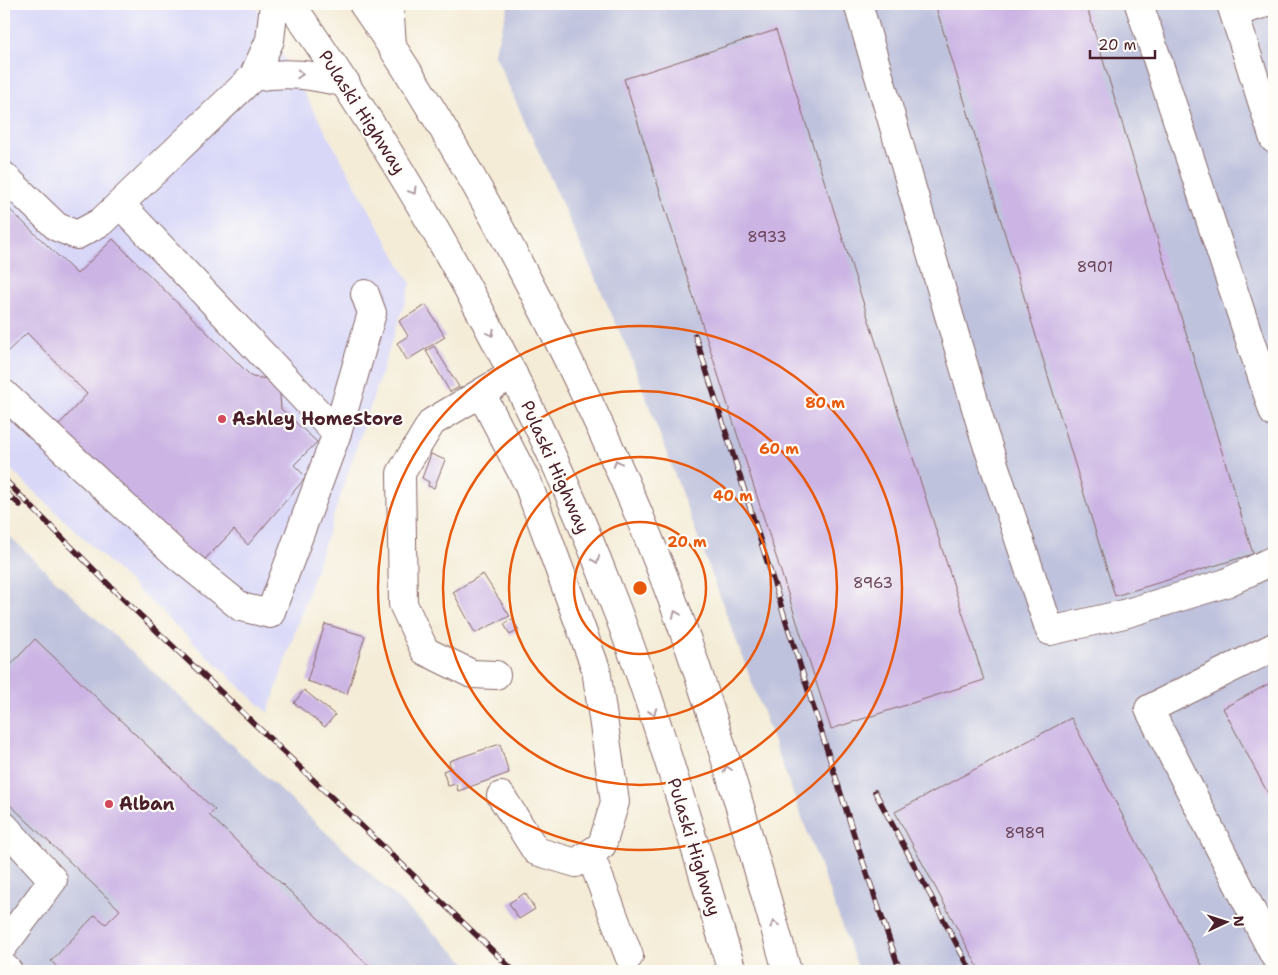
<svg xmlns="http://www.w3.org/2000/svg" width="1278" height="975" font-family="'Shantell Sans',sans-serif">
<style>
.built{fill:#d8d7f8}
.industrial{fill:#bfc2dd}
.building{fill:#ccb5e4}
.lines{fill:none;stroke-linecap:round;stroke-linejoin:round}
.minor-casing{stroke:#866767;stroke-width:30}
.highway-casing{stroke:#866767;stroke-width:30}
.minor{stroke:#fff;stroke-width:28}
.highway{stroke:#fff;stroke-width:28}
.rail-casing{stroke:#4a1f2b;stroke-width:5.5}
.rail{stroke:#fdfcf7;stroke-width:4;stroke-dasharray:11;stroke-linecap:butt}
.oneway{stroke:#ae9aa0}
.ring{fill:none;stroke:#e8590c;stroke-width:2.5}
.poi-dot{fill:#d1495b;stroke:#fdfcf7;stroke-width:2}
.labels{text-anchor:middle;stroke-width:4.5;stroke-linejoin:round;paint-order:stroke}
.number-label{font-size:15px;fill:#6a4459}
.street-label{font-size:18px;fill:#4a1f2b;stroke:#fdfcf7}
.poi-label{font-size:18px;font-weight:bold;fill:#4a1f2b;stroke:#fdfcf7;text-anchor:start}
.centre{fill:#e8590c;stroke:#fdfcf7;stroke-width:2.5}
.ring-label{font-size:15px;text-anchor:middle;font-weight:bold;fill:#e8590c;stroke:#fdfcf7;stroke-width:4.5;stroke-linejoin:round;paint-order:stroke}
</style>
<rect width="100%" height="100%" fill="#fdfcf7"/>
<filter id="ink" filterUnits="userSpaceOnUse"><feTurbulence type="fractalNoise" baseFrequency=".02" numOctaves="2"/><feDisplacementMap in="SourceGraphic" scale="10" xChannelSelector="R" yChannelSelector="G"/><feConvolveMatrix kernelMatrix="1 2 1 2 8 2 1 2 1" color-interpolation-filters="sRGB"/></filter>
<filter id="wash" filterUnits="userSpaceOnUse"><feTurbulence type="fractalNoise" baseFrequency=".0096" numOctaves="4" result="noise"/><feDisplacementMap in="SourceGraphic" scale="20" xChannelSelector="R" yChannelSelector="G"/><feGaussianBlur stdDeviation="1.12" result="paint"/><feColorMatrix in="noise" values="0 0 0 0 0 0 0 0 0 0 0 0 0 0 0 0 0 1.4 0 .05"/><feComposite in="paint" operator="in"/></filter>
<g filter="url(#wash)">
<rect width="100%" height="100%" fill="#f4ecd7"/>
<path class="built" d="M4,4H254L411,284L268,713L4,463Z"/>
<path class="industrial" d="M509,4H1274V971H859L631,357L494,53Z
M4,531L91,614L475,971H4Z"/>
<g id="blocks">
<path class="building" d="M935,4H1086L1253,554L1115,596Z
M776,30L984,680L831,729L624,79Z
M4,204L77,274L113,239L252,377L279,380L281,409L317,442L294,465L306,477L248,545L234,530L201,563L56,428L87,394L27,333L4,355Z
M426,305L445,337L407,360L397,343L408,336L399,321Z
M434,346L459,387L450,392L426,351Z
M431,454L445,460L434,488L428,486L429,482L422,478Z
M483,574L510,616L475,633L453,592Z
M512,619L519,630L510,635L504,624Z
M325,624L365,636L347,694L307,681Z
M35,639L215,810L209,815L374,971H61L51,961L95,915L106,924L120,910L4,799V672Z
M1274,681V805L1223,708Z
M304,690L335,715L325,727L294,703Z
M1071,718L1205,971H980L895,812Z
M500,744L509,773L458,791L456,784L448,786L443,771L451,768L449,761Z
M525,893L535,909L519,919L509,903Z"/>
</g>
</g>
<g filter="url(#ink)">
<use href="#blocks" fill-opacity="0" stroke="#866767" stroke-width="1"/>
<g class="lines">
<defs>
<path id="minor" d="M389,4L392,45
M858,4L984,435L1050,631L1124,614L1226,583L1274,560
M1139,4L1274,413
M1231,4L1274,139
M1234,13L1263,4
M253,77C289,71 312,75 346,83
M4,176L57,227L77,235L101,222L253,77L270,40L274,4
M481,393L528,484L596,669L615,802L602,845L576,863L536,851L501,796
M4,394L178,556L241,607L270,614L337,433L120,204
M337,433L372,313L365,294
M1274,647L1149,709L1274,955
M496,675L472,674L425,651L403,604L401,473L432,422L513,374
M4,826L53,880L4,945
M590,854L629,956
M4,967L8,971"/>
<path id="highway" d="M291,4C423,193 536,397 618,613C662,730 696,851 732,971
M363,4C425,93 479,187 529,283C591,401 647,523 690,649C726,755 757,863 787,971"/>
</defs>
<use href="#minor" class="minor-casing"/>
<use href="#highway" class="highway-casing"/>
<use href="#minor" class="minor"/>
<use href="#highway" class="highway"/>
<defs>
<path id="rail" d="M695,335L856,841L900,971
M4,479L118,594L514,971
M4,491L20,505
M875,792L971,971"/>
</defs>
<use href="#rail" class="rail-casing"/>
<use href="#rail" class="rail"/>
</g>
<defs><path id="oneway-chevron" d="M-2-3.5L2.5 0L-2 3.5" fill="none" stroke-width="1.6" stroke-linecap="round" stroke-linejoin="round" transform="scale(1.25)"/></defs>
<g class="oneway">
<use href="#oneway-chevron" transform="translate(300 74) rotate(3)"/>
<use href="#oneway-chevron" transform="translate(413 191) rotate(59)"/>
<use href="#oneway-chevron" transform="translate(491 333) rotate(62)"/>
<use href="#oneway-chevron" transform="translate(617 463) rotate(-112)"/>
<use href="#oneway-chevron" transform="translate(596 560) rotate(68)"/>
<use href="#oneway-chevron" transform="translate(676 614) rotate(-111)"/>
<use href="#oneway-chevron" transform="translate(653 712) rotate(70)"/>
<use href="#oneway-chevron" transform="translate(727 769) rotate(-108)"/>
<use href="#oneway-chevron" transform="translate(774 924) rotate(-106)"/>
</g>
</g>
<g class="ring">
<circle cx="640" cy="588" r="66"/>
<circle cx="640" cy="588" r="131"/>
<circle cx="640" cy="588" r="197"/>
<circle cx="640" cy="588" r="262"/>
</g>
<g class="poi-dot">
<circle cx="222" cy="419" r="5"/>
<circle cx="109" cy="804" r="5"/>
</g>
<g class="labels">
<g class="number-label">
<text x="767" y="242">8933</text>
<text x="1095" y="272">8901</text>
<text x="873" y="588">8963</text>
<text x="1025" y="838">8989</text>
</g>
<g class="street-label">
<text transform="translate(362 112) rotate(57)" y="6">Pulaski Highway</text>
<text transform="translate(555 467) rotate(66)" y="6">Pulaski Highway</text>
<text transform="translate(694 847) rotate(73)" y="6">Pulaski Highway</text>
</g>
<g class="poi-label">
<text x="232" y="425">Ashley HomeStore</text>
<text x="119" y="810">Alban</text>
</g>
</g>
<circle cx="640" cy="588" r="8" class="centre"/>
<g class="ring-label">
<text x="825" y="408">80 m</text>
<text x="779" y="454">60 m</text>
<text x="733" y="501">40 m</text>
<text x="687" y="547">20 m</text>
</g>
<rect width="1278" height="975" fill="none" stroke="#fdfcf7" stroke-width="20"/>
<g transform="translate(1226 922) rotate(86)" stroke="#fdfcf7" stroke-width="4" paint-order="stroke">
<path d="M0-4L9 19L0 12L-9 19Z" fill="#4a1f2b"/>
<text y="-8" font-size="14" font-weight="bold" text-anchor="middle" fill="#4a1f2b">N</text>
</g>
<path d="M1090 50v8h65v-8" fill="none" stroke="#4a1f2b" stroke-width="2.5"/>
<text x="1098" y="50" font-size="15" fill="#4a1f2b" stroke="#fdfcf7" stroke-width="4" paint-order="stroke">20 m</text>
</svg>
